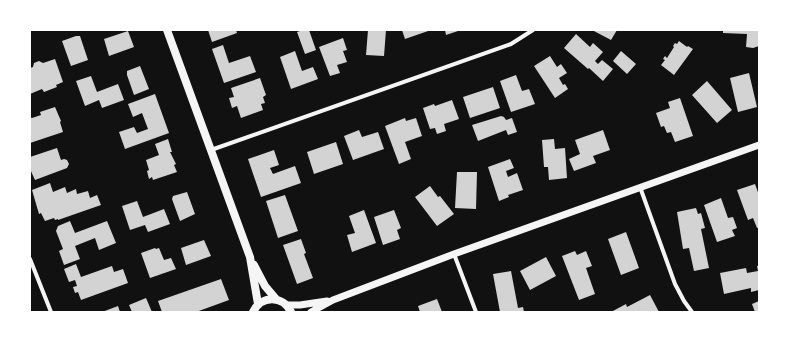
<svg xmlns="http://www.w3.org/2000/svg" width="789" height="342" font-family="'Work Sans',sans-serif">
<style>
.building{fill:#d3d3d3}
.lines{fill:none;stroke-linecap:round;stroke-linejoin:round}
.minor{stroke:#f5f5f5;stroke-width:4}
.tertiary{stroke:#f5f5f5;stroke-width:7}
.secondary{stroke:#f5f5f5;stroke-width:8}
</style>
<rect width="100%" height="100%" fill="#111"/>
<path class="building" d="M208,30H236L237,33L212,42Z
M303,30H309L316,50L305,54L297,32Z
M368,30H386L384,56L366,55Z
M402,30H431L405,39Z
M445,30H457L458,31L446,35Z
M592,30H617L611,40Z
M723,30H759V46L753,48L746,47L747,34L723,33Z
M128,31L134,47L109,56L104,39Z
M576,34L590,47L593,43L603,52L595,61L598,64L602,60L613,69L603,81L589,68L588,69L564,48Z
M76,36H80L88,60L71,66L62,41Z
M343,38L347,50L343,51L347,62L337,65L340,73L330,76L319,47Z
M679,41L687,47L688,46L693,49L674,75L661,65L665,60L663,59L665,56L667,58L674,47L673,46L675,43L677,44Z
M223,45L229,63L250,56L256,72L224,83L212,49Z
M295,51L302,71L313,67L318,79L291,89L280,57Z
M621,51L636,64L627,74L613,61Z
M550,56L557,67L561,64L567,73L559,78L563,85L565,84L568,89L555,98L534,66Z
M55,59L63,82L56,85L57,87L44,92L42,89L30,94V68L33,67L34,63L39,61L43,63Z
M140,66L149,89L134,95L127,75V71Z
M749,73L757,107L738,112L730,78Z
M516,75L522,91L529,89L535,104L511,112L500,81Z
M91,76L97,92L118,84L124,100L102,108L99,100L85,106L76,81Z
M260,78L266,95L263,97L265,103L261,104L263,110L241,118L237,106L232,108L229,98L234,97L231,88Z
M707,81L732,110L717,123L692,95Z
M493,87L500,108L470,118L463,97Z
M155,94L169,133L125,149L119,132L134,127L137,133L148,129L142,113L133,117L128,104Z
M680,98L693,136L675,142L671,132L667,133L664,126L661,127L656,113L670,108L668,102Z
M452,100L459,119L444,124L446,131L437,134L435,128L430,129L423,108L434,104L435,106Z
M55,107L61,121L60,122L63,132L30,143V117L32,118L41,115L40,112Z
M501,116L504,117L506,120L512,118L517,132L508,135L506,130L478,141L472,125Z
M405,118L406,121L416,118L422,136L405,142L411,159L399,164L385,126Z
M359,130L362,137L378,132L384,149L353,160L344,136Z
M603,130L610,150L593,156L596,163L574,171L569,159L580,154L575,140Z
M168,139L172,152H170L176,164L174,165L177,172L153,180L152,177L149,179L147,171L149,170L146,160L159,155L155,144Z
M554,139L555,149L565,148L567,178L549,180L548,167H544L542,140Z
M336,142L343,164L314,174L307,152Z
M57,148L61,160L64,159L67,160L69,164L67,168L35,180L30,169V157Z
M274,150L279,165L270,168L273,174L295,166L301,183L261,197L248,159Z
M510,159L514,168L506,171L508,177L517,173L523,190L508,195L509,197L499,201L488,167Z
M457,172H477L476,209L455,208Z
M50,183L53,192L65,187L67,193L76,189L77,194L88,191L90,198L97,195L101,205L58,220V219L55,220L54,218L45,221L41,213L39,214L32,190Z
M755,184L759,195V227L757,228L753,218L748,220L737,190Z
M430,186L438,197L440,196L454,214L437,226L415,197Z
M187,192L195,214L180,221L172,199L173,196Z
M285,195L298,231L278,238L266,201Z
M721,198L728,218L733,217L737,228L732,230L735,236L717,242L704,205Z
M137,201L143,217L164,209L170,224L148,232L145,225L130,230L122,206Z
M696,208L698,214L701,213L705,228L701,229L709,268L694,271L689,248L683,249L677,212Z
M364,210L376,243L352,252L347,235L355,233L349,216Z
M394,210L401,228L397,230L400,239L383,245L374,217Z
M70,221L75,233L107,221L116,243L99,250L95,238L75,246L80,259L64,265L59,251L63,249L56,231L58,226Z
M626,232L639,268L621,275L608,239Z
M301,239L306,253L304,254L313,278L297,284L283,245Z
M204,240L211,256L186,265L181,248Z
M155,248L156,249L159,248L164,260L171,258L176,269L150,278L141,253Z
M575,251L577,255L586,251L592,266L586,268L595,294L579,300L562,256Z
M546,257L556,276L530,290L520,271Z
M76,264L81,277L112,266L114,272L123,269L128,283L81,300L78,292L75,293L73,287L77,286L75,280L69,282L64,269Z
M757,266H759V290L751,292V288L724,294L720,273L746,268L747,273L758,271Z
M511,271L518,308L523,307L524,312H500L493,274Z
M221,279L229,300L196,312H162L158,301Z
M650,295L659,312H611L626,304L627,307Z
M146,298L152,312H132L129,305Z
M437,299L442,312H420L418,306Z
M759,301V312H755L752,304Z
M118,306L120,312H102Z"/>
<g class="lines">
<path class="minor" d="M211,150L511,44L533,30
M640,187L675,284L684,301L692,312
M454,254L476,312
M30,259L51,312"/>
<path class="tertiary" d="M287,305H300L327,301
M311,312L333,300L454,254L759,145"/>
<path class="secondary" d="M167,30L250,257L258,304
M254,265L265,286L276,299
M253,312C261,295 283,295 291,312"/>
</g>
<rect width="789" height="342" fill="none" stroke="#ffffff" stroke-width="62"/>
</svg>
